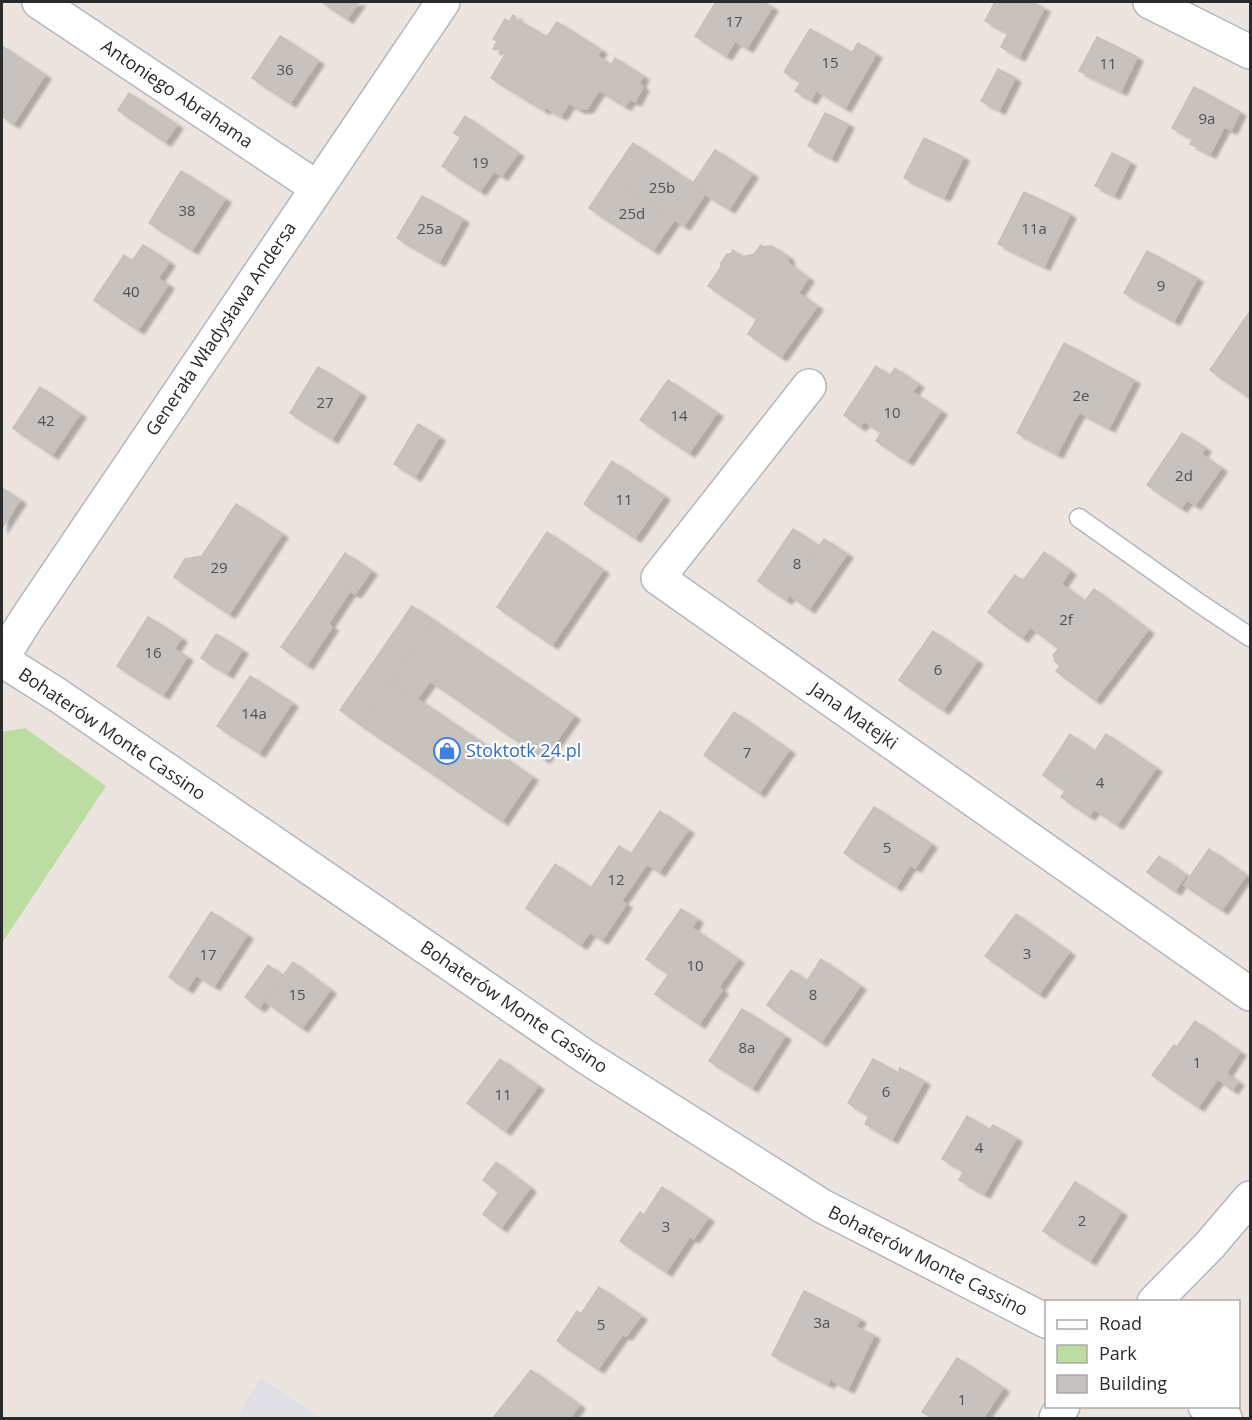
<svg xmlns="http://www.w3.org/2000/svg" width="1252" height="1420" font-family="'Open Sans',sans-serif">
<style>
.industrial{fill:#e0dfe5}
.green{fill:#bcdca1}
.building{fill:#c7c2be;stroke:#c7c0b9;stroke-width:1.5;filter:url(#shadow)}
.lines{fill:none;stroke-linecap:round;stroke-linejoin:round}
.service-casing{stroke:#b2b6bd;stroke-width:21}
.minor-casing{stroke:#b2b6bd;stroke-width:36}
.service{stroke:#fff;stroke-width:18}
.minor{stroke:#fff;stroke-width:33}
.labels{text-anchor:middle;stroke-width:4.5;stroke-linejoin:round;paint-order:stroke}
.number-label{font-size:15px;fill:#525150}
.street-label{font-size:18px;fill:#2b2b2b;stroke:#fff}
.shop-label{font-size:18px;fill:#366cbe;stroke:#fff;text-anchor:start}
</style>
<defs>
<filter id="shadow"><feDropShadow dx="6" dy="4" stdDeviation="1.5" flood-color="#0004"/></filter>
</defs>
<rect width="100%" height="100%" fill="#ece5df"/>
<path class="industrial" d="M260,1378L322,1418H237Z"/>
<path class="green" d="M25,728L106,786L2,943V732Z"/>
<path class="building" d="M322,2H359L347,19Z
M716,2H763L772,7L747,48L735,41L726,56L695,36Z
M995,2H1032L1044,8L1019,57L1001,47L1008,33L985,21Z
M513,15L516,17L515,19L547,37L557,22L601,50L597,56L611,65L615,58L643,76L639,84L643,87L635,102L630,99L625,106L599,90L587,109H579L569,103L561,116L545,107L544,110L491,78L506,53L497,48L496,50L493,49L497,41L493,39L505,19L509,22Z
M810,29L852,53L858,43L876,54L845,108L816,90L811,100L795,91L801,82L784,72Z
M280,36L318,61L290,103L252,78Z
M1097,37L1137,57L1121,91L1079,71Z
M2,46L45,75L13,124L2,116Z
M998,69L1015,78L999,110L981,101Z
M1194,87L1240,112L1231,130L1224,127L1210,154L1190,144L1193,139L1172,128Z
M129,93L177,125L165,142L118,110Z
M825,113L848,124L831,158L808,146Z
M465,116L518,153L502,176L494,171L480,191L442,166L461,137L454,133Z
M924,138L963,157L944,197L904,178Z
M633,143L706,192L684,226L609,178Z
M715,150L752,174L729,209L705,194L706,192L693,183Z
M1112,153L1130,162L1114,195L1095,186Z
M181,171L225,199L192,250L149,223Z
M609,178L674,220L653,250L589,208Z
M1024,192L1070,214L1044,266L998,244Z
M422,196L463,219L439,262L397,238Z
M143,245L169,262L158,278L168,285L138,330L94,300L124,255L132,261Z
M761,245L764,247L772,246L787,256L789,264L808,278L798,293L817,306L781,357L748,334L757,319L708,286L721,267V263L727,254H731L733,250L742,257L754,254Z
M1147,251L1197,278L1174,321L1124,293Z
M1250,311V398L1210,370Z
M1064,343L1134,380L1109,428L1079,412L1057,454L1017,433Z
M876,366L890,376L895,368L918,384L912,392L941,411L907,461L876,441L881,432L864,421L860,427L844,415Z
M318,367L360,393L332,439L290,413Z
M668,380L717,413L689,453L640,420Z
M40,387L80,414L52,455L13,428Z
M418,424L439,437L415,477L394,464Z
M1182,433L1205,448L1201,454L1221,468L1195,505L1187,500L1181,508L1147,485Z
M612,461L664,496L635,538L584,504Z
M2,488L20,500L2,528Z
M236,504L282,534L229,614L174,577L185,559L202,556Z
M793,529L819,546L812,556L835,571L809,609L789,595L786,600L758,581Z
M547,532L603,570L552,645L497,607Z
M824,539L847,554L835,571L812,556Z
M1044,552L1070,571L1061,584L1085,601L1094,589L1148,630L1095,700L1056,671L1060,666L1055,661L1053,655L1059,649L1030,627L1022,638L988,612L1015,575L1023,581Z
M345,553L371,571L355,594L329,577Z
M329,577L350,591L328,624L332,627L307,665L281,647Z
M412,606L433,620L361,725L340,710Z
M148,617L181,638L174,649L187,657L163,695L117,666Z
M433,620L574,716L544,759L430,681L417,699L391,681Z
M933,631L977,661L943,710L899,680Z
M216,634L242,650L227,674L201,658Z
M250,676L292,703L259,753L217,726Z
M391,681L532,777L502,821L361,725Z
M734,712L789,750L759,793L704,755Z
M1070,734L1095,751L1106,734L1156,768L1117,825L1094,809L1089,816L1061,797L1065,791L1043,775Z
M874,807L931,844L915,868L910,865L896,887L844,853Z
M660,811L688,830L659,872L647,864L621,901L626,904L602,940L590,932L581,945L526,908L555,864L591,888L619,846L631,854Z
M1209,849L1246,875L1222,910L1184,885Z
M1159,856L1186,875L1175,891L1147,872Z
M681,909L697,919L692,928L738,959L718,988L722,990L699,1024L655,994L669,974L646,959Z
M211,912L247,935L214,986L196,975L187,989L169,977Z
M1016,914L1069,952L1039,994L985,956Z
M821,959L860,986L821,1042L767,1005L791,970L807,981Z
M293,962L330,990L302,1028L265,1001Z
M268,965L283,976L259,1008L245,997Z
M742,1009L785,1036L752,1088L709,1061Z
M1195,1021L1240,1052L1226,1073L1238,1082L1232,1090L1218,1079L1198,1107L1152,1075L1174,1045L1177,1047Z
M500,1059L538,1086L505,1131L467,1103Z
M873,1059L898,1073L900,1068L924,1081L892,1139L865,1124L869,1116L848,1103Z
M967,1116L990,1130L993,1125L1016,1138L984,1194L959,1180L964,1171L942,1159Z
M496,1162L530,1188L517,1206L483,1180Z
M1075,1182L1121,1212L1090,1261L1043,1231Z
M662,1187L708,1218L693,1239L690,1236L666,1272L620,1241L640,1212L644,1215Z
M499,1192L517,1206L501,1228L483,1214Z
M599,1287L641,1316L626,1336L623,1334L598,1369L557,1341L577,1311L581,1314Z
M804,1291L860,1319L856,1327L874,1335L848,1389L830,1379L828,1384L772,1355Z
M957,1358L1003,1388L983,1418H933L922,1412Z
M531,1370L579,1405L571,1417L573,1418H493Z"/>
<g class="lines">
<defs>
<path id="service" d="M1079,518L1199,603L1250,637"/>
<path id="minor" d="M39,2L316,187
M1150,2L1250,52
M809,386L658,578L1250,994
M2,658L27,618L443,2
M2,660L59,696L586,1057L822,1206L1046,1321
M1154,1302L1209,1246L1250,1198
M1205,1406L1225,1418
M1056,1418L1063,1406"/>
</defs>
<use href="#service" class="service-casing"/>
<use href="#minor" class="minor-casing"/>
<use href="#service" class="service"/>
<use href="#minor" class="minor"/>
</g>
<defs>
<symbol id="shop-ring" viewBox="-11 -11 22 22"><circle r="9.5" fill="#fff" stroke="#3f7fe0" stroke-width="1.5"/><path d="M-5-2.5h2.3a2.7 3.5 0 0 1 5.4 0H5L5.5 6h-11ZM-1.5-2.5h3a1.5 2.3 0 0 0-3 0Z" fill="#3f7fe0"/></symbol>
</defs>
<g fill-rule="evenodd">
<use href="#shop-ring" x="432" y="736" width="30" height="30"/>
</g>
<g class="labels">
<g class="number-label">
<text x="734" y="27">17</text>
<text x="830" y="68">15</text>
<text x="1108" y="69">11</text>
<text x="285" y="75">36</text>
<text x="1207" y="124">9a</text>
<text x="480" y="168">19</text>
<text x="662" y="193">25b</text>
<text x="187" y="216">38</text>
<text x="632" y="219">25d</text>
<text x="430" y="234">25a</text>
<text x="1034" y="234">11a</text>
<text x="1161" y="291">9</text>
<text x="131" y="297">40</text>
<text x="1081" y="401">2e</text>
<text x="325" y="408">27</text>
<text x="892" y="418">10</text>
<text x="679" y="421">14</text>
<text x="46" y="426">42</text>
<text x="1184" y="481">2d</text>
<text x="624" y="505">11</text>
<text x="797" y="569">8</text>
<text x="219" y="573">29</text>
<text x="1066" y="625">2f</text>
<text x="153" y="658">16</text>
<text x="938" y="675">6</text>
<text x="254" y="719">14a</text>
<text x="747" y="758">7</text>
<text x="1100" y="788">4</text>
<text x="887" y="853">5</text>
<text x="616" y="885">12</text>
<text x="1027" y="959">3</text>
<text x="208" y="960">17</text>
<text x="695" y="971">10</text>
<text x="297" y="1000">15</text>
<text x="813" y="1000">8</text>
<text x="747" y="1053">8a</text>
<text x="1197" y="1068">1</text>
<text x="886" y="1097">6</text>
<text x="503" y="1100">11</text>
<text x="979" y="1153">4</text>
<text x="1082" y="1226">2</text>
<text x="666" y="1232">3</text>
<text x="822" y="1328">3a</text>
<text x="601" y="1330">5</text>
<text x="962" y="1405">1</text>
</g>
<g class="street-label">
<text transform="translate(177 94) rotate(34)" y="6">Antoniego Abrahama</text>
<text transform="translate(221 329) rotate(-56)" y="6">Generała Władysława Andersa</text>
<text transform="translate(854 716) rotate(35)" y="6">Jana Matejki</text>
<text transform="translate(112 734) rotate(34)" y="6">Bohaterów Monte Cassino</text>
<text transform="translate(514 1007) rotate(34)" y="6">Bohaterów Monte Cassino</text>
<text transform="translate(928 1261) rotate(27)" y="6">Bohaterów Monte Cassino</text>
</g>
<g class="shop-label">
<text x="466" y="757">Stoktotk 24.pl</text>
</g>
</g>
<rect width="1252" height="1420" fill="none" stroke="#2b2b2b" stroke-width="6"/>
<rect x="1045" y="1300" width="195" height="108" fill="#ffffff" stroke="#aaaaaa" stroke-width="1.5"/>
<rect x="1057" y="1320" width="30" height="9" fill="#ffffff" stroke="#aaaaaa" stroke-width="1.5"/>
<text x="1099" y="1330" font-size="18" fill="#2b2b2b">Road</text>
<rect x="1057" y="1345" width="30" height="18" fill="#bcdca1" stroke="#aaaaaa" stroke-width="1.5"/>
<text x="1099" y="1360" font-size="18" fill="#2b2b2b">Park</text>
<rect x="1057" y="1375" width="30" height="18" fill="#c7c2be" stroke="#aaaaaa" stroke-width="1.5"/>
<text x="1099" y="1390" font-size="18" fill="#2b2b2b">Building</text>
</svg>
